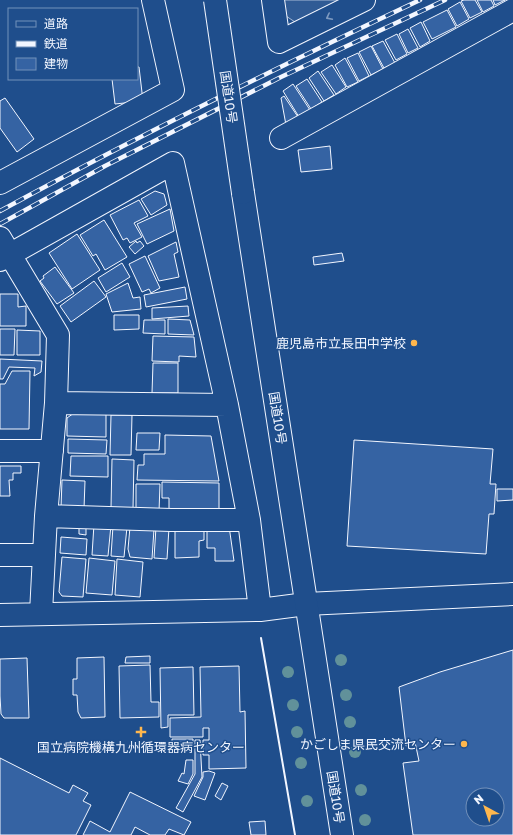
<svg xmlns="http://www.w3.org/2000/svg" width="513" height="835" font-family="'Golos Text','Noto Sans JP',sans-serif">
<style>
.built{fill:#305b95;stroke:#a8bbd7}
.building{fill:#3563a3;stroke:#f2f6ff;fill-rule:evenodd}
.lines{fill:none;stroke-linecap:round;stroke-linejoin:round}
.minor-casing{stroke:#f2f6ff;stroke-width:24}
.highway-casing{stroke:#f2f6ff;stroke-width:24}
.minor{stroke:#1f4e8c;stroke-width:22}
.highway{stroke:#1f4e8c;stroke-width:22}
.rail-casing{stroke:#f2f6ff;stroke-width:4.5}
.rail{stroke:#1f4e8c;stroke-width:3;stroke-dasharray:9;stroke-linecap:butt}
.highway-bridge-casing{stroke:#f2f6ff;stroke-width:24;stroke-linecap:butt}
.highway-bridge{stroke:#1f4e8c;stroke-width:22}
.wall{stroke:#f2f6ff;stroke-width:2}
.tree{fill:#61919a}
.oneway{stroke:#7e9ac0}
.poi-dot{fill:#ffb74d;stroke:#1f4e8c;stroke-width:1.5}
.labels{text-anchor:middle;stroke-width:3;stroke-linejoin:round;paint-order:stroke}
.street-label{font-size:13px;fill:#f2f6ff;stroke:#1f4e8c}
.poi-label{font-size:13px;fill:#f2f6ff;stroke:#1f4e8c;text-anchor:end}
</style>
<rect width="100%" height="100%" fill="#1f4e8c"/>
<path class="built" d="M282,0H345L298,24L286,16Z"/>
<path class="building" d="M464,0H475L482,12L470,18L461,1Z
M477,0H491L494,6L483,12Z
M493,0H505L495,5Z
M460,2L469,19L457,26L448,9Z
M447,10L456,27L432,39L423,22Z
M421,22L430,41L420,47L410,28Z
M408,29L418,48L408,53L399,34Z
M397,34L407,54L396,60L385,40Z
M383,41L395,63L384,68L372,46Z
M371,46L383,69L371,75L359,52Z
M358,53L369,76L359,81L347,58Z
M345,58L358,82L347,87L335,65Z
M332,65L346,87L336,94L321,72Z
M137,67H139L143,101L115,104L112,79H137Z
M318,71L334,95L324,101L309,78Z
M307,79L322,102L311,109L296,86Z
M293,84L310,110L299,117L283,91Z
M284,96L298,117L286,125L281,98Z
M5,98L34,139L17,152L0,128V101Z
M330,146L332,169L301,172L298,150Z
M155,191L164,194L167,205L151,215L141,199Z
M139,200L148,216L134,223L142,237L130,243L127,238L123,240L110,215Z
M170,209L174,231L147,244L137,224Z
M104,220L127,257L105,270L96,254L93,256L80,235Z
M77,234L100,270L72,289L49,253Z
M136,241L137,243L140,241L144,246L135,254L129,247Z
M176,242L178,252L174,254L179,277L159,281L148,256Z
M342,253L344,261L314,265L313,257Z
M145,256L160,288L151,293L149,289L142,292L129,264Z
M122,263L130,277L106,292L98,278Z
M55,267L74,293L57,304L40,281L44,278L43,276Z
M94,281L106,297L71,322L60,306Z
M128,283L133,298L140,297L141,309L112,312L106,294Z
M185,287L187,299L146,307L144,295Z
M0,294H18V307L26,306V326H0Z
M188,306L189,316L152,319V308Z
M114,315H139V329L114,330Z
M168,319L190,320L194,335L168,334Z
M144,320H165V334L143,333Z
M0,329H15L14,355H0Z
M17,330L40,331V355H17Z
M153,336L194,337L196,357L179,356V362L152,361Z
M0,359L42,361L41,372L34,376L35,368L9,367L3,379H0Z
M153,363H178V393H152Z
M12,371H30L29,429H0V384H5Z
M74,413H106V437L67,436V418Z
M111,415H132L131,455H110Z
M137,433H160L159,450H136Z
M165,435L211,436L219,481L137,480L138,465H144V454H165Z
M68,439L107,440L106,454L68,453Z
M354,440L493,449L490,484H496L494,514H489L486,554L347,546Z
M71,456H108V477L70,476Z
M112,459L134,460L133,509L111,508Z
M0,466H21V473H13V480H9L10,496H0Z
M62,480L85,481L84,509L61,508Z
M162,482L219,483V513L179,512V509H169V498H162Z
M136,484H160L159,512H136Z
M497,489H513V500L497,501Z
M79,523H86V535L79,534Z
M94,524L111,525L108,556L92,555Z
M113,526L127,527L124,557L111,556Z
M207,526H229L234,561H215V548H207Z
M130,527L154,529L152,559L130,557L128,549Z
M156,527L169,528L167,559L154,558Z
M175,527H204V540L199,541V557L175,558Z
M61,537L87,539L86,555L60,553Z
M62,557L86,559L83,597L62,596L59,592Z
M89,558L115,561L112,595L86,593Z
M117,559L143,562L140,597L115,595Z
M513,650V835H413L403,763L419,761L415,742L406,746L399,687L440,672ZM473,795H497V819H473Z
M150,656V663H125L126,657Z
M104,657L105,717L81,718L78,712L77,695H73V679H77V658Z
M27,658L29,718H4L1,714L0,696V659Z
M150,665L151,702H159V717L120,718L119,666Z
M239,666L240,712L245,711L246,768L209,769V755H203V740H209V728H203V737H170V718L201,717L200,667Z
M193,667L194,715H168V727L161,728L160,668Z
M172,739H193V745H172Z
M195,740H200L202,777L183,812L176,808L195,774Z
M0,758L69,793L73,785L88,793L83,801L91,805L76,835H0Z
M186,760H193V774L188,784L178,781L182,773L184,774Z
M209,771L215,773L205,800L194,796L203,777V772Z
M222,783L228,786L221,800L215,796Z
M130,792L191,822L184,835L169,829L165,835H150L135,827L131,835H83L90,821L110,832Z
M265,821L266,835H251L249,822Z"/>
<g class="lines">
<defs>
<path id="minor" d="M273,0L279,42L364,0
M281,138L513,10
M0,183L173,90L153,0
M0,238L58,335L56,403L46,516L41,613
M0,260L173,163L227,405L249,520L260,610
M56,403L227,405
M0,451H52
M46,516L171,520H249
M0,555H44
M0,615L260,610L306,604L513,594"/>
<path id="highway" d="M243,193L342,835"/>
</defs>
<use href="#minor" class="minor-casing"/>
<use href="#highway" class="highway-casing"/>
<use href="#minor" class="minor"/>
<use href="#highway" class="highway"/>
<defs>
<path id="rail" d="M0,211C138,136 278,67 420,0
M0,224L105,166L281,77L445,0"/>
</defs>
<use href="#rail" class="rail-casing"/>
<use href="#rail" class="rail"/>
<defs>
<path id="highway-bridge" d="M215,0L243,193"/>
</defs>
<use href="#highway-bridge" class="highway-bridge-casing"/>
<use href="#highway-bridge" class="highway-bridge"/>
<path class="wall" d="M261,638L295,835"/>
</g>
<g class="tree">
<circle cx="341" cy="660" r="6"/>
<circle cx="288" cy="672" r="6"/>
<circle cx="346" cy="695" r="6"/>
<circle cx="293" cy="705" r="6"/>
<circle cx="350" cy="722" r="6"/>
<circle cx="297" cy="732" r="6"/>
<circle cx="355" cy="752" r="6"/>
<circle cx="301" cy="763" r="6"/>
<circle cx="361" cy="790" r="6"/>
<circle cx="307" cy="801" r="6"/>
<circle cx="365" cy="820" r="6"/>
</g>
<defs><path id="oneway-chevron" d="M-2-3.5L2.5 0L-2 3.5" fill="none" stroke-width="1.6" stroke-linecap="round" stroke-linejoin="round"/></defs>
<use class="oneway" href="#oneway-chevron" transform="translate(329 17) rotate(153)"/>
<g class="poi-dot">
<circle cx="414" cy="343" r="4"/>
<path d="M139 726h4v4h4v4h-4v4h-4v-4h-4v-4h4z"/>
<circle cx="464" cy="744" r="4"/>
</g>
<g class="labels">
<g class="street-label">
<text transform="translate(229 97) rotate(82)" y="5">国道10号</text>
<text transform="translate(278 418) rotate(81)" y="5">国道10号</text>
<text transform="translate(336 797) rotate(81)" y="5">国道10号</text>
</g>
<g class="poi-label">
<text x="406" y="348">鹿児島市立長田中学校</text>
<text x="456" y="749">かごしま県民交流センター</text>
<text x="141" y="752" text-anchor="middle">国立病院機構九州循環器病センター</text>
</g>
</g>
<rect x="8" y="8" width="130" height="72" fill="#1f4e8c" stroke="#7391ba"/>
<rect x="16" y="21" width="20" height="6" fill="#1f4e8c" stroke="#7391ba"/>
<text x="44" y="28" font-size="12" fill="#f2f6ff">道路</text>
<rect x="16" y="41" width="20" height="6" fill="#f2f6ff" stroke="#7391ba"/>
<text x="44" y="48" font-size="12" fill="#f2f6ff">鉄道</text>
<rect x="16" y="58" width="20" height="12" fill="#3563a3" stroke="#7391ba"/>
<text x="44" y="68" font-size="12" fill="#f2f6ff">建物</text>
<g transform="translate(485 807) rotate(320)"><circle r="19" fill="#1f4e8c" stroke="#7391ba"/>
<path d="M0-3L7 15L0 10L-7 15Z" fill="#ffb74d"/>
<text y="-6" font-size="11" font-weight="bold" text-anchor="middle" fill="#f2f6ff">N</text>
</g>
</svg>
